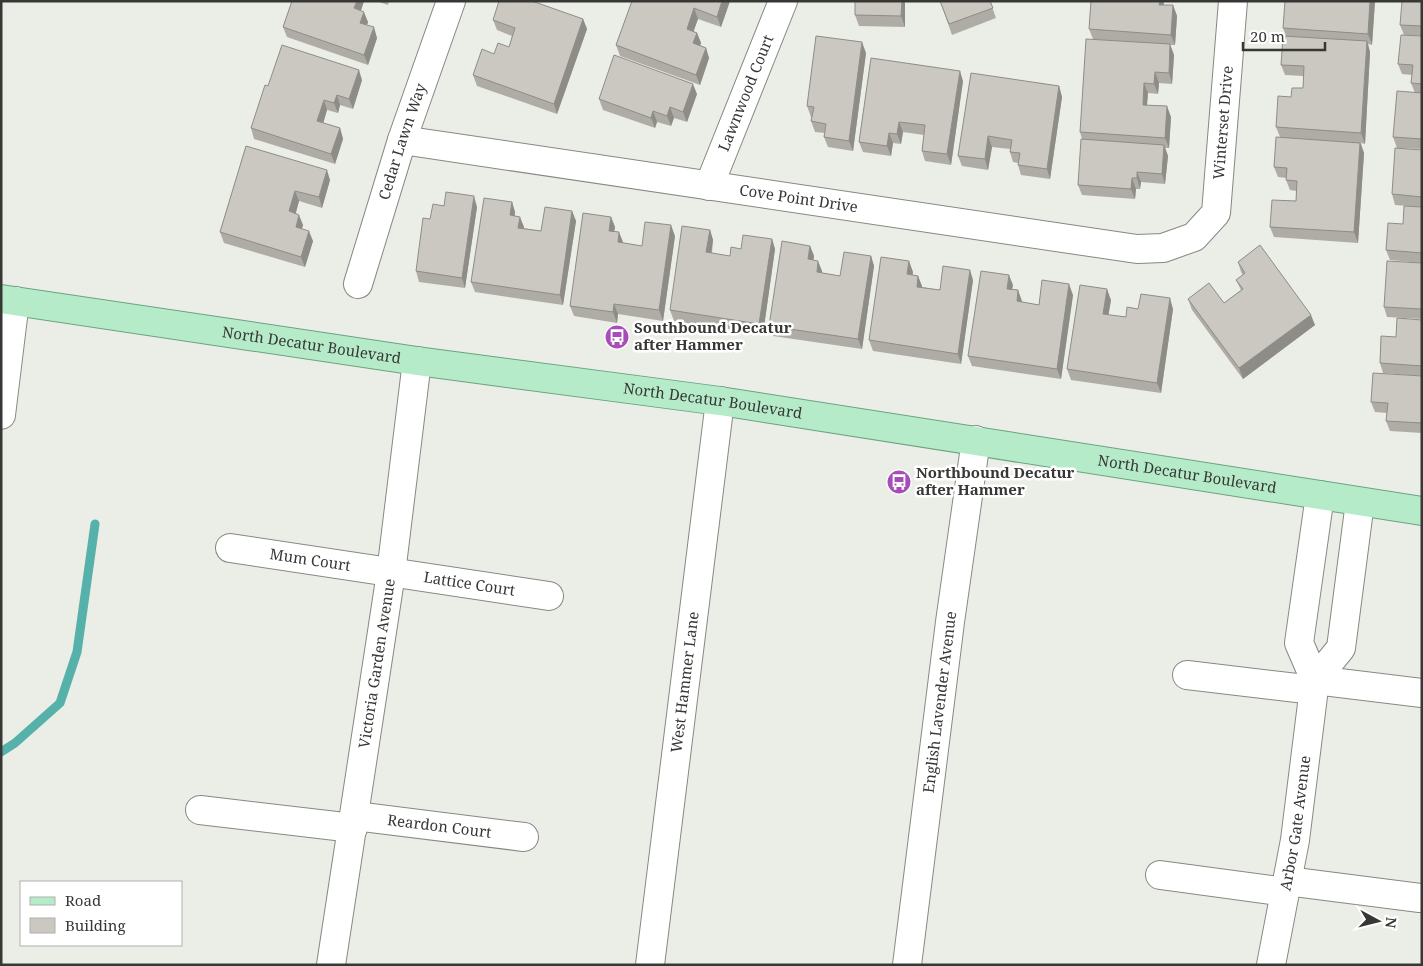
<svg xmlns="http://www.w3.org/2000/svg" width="1423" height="966" font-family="'Noto Serif',serif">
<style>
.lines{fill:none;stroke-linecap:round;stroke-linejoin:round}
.stream{stroke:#55b1a9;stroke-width:9}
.street-casing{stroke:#868982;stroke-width:30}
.secondary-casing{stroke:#868982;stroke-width:30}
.primary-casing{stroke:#6aa37f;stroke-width:30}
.street{stroke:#fff;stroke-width:28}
.secondary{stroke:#fff;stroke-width:28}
.primary{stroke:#b6ebca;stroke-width:28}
.wall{fill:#afaca6}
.shaded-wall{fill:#8e8c87}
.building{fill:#cbc8c1;stroke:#8e8c87}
.labels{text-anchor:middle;stroke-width:5;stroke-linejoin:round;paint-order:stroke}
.street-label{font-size:15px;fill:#373835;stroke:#fff}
.poi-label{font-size:15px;font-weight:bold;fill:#373835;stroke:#fff;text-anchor:start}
</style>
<rect width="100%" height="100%" fill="#ebeee6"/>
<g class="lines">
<path class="stream" d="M1,752L15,743L60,703L77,652L95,524"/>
<defs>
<g id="street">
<path id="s1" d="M402,140L1137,249L1163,248L1194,237L1216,213L1233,1"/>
<path id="s2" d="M709,186L783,1"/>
<path id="s3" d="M358,284L402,140L451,1"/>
<path d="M1,415L15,301"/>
<path id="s4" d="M230,548L549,596"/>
<path d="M1187,675L1314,690"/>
<path d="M1315,680L1299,643L1320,495"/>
<path d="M1315,680L1422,693"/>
<path d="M200,810L353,828"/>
<path id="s5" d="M355,816L524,837"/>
<path d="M1160,875L1285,892"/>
<path d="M1287,881L1420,898"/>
<path id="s6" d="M331,965L391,573L417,361"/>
<path id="s7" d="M907,965L950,622L976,440"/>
<path id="s8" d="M1271,965L1295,840L1315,680L1341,648L1360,502"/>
</g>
<g id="secondary">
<path id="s9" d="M650,965L720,401"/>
</g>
<g id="primary">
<path id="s10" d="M1,299L417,361L720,401L1422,511"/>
</g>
</defs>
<use href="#street" class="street-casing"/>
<use href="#secondary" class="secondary-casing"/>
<use href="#primary" class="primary-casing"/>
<use href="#street" class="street"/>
<use href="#secondary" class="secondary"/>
<use href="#primary" class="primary"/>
</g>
<path class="wall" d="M292,1H364L361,11L368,22L367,25L377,38L368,65L287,37L283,27Z
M376,1H389L388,5Z
M632,1H730L721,27L698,19L693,31L697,33L701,43L700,45L706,48L709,58L700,85L620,56L616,45Z
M855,1H905V27L859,26L855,15Z
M940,1H990L996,18L952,35Z
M1285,1H1375L1372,45L1368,44L1370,52L1365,144L1361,143L1364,153L1358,243L1274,237L1270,227L1296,201L1297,191L1290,190L1286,180L1287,178L1278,177L1274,167L1280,137L1276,127L1291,97L1303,88L1304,76L1285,75L1281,65L1286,36L1283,28Z
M1422,1V36L1404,35L1400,25Z
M1164,5H1173L1177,16L1175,45H1170L1174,55L1172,84L1159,83L1158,94L1148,93L1147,105L1171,117L1169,148H1165L1168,156L1165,184L1141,182L1140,189H1136L1135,199L1082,195L1078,185L1082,139L1080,132L1093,39L1089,29Z
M583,19L587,29L557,114L477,86L473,75L494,54L509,47L512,36L497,30L493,20Z
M1422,36V149L1397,148L1393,137L1415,93L1411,83L1412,75L1402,74L1398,64Z
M866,53L853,151L828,147L824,137L825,133L815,132L811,121L812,117H811L807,106Z
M362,80L353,109L340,105L338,113L327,110L323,123L340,128L343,139L335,164L254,139L251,128L268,86Z
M963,81L951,165L925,161L922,151L924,135L903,132L901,144L893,143L891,156L863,152L859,142Z
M1059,86L1062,97L1050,179L1021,175L1018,165V163L1013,162L1010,152V149L992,147L988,170L962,166L958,156Z
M697,94L687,122L674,118L671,126L657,122L655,128L603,110L599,99Z
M246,146L330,180L322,208L299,201L296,213L303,225L302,229L313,241L305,267L224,243L220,232Z
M1422,150V207L1395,205L1392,194Z
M512,202L515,212V216L524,227L523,228L541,231L572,211L576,221L563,305L475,292L471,282Z
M444,206L477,207L465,288L419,282L416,271L430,219Z
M1422,207V263L1390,260L1386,250L1403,224Z
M611,217L615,227L614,231L623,243L642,246L675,236L663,321L618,314L617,323L574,316L570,306Z
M710,230L713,240L712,253L730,256L741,249L772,239L775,249L763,334L674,321L670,310Z
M810,246L814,256L813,260L822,271V273L840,276L871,256L874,266L862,349L773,336L769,326Z
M1238,262L1315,325L1243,379L1192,310L1188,299L1224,303L1241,290L1236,280L1243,275L1241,272Z
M1422,263V319L1387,317L1384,307Z
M913,272L912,275L918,276L922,287L940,290L973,280L961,364L873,351L869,340Z
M1013,285L1012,289L1018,290L1021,302L1039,305L1073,295L1061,379L972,366L968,356Z
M1111,300L1108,315L1126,317L1138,309H1173L1161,393L1071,380L1067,369Z
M1422,320V376L1383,373L1380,363L1396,337Z
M1422,376V433L1390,431L1386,421L1387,413L1375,412L1371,402Z"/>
<path class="shaded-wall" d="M357,1H364L358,19L354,8Z
M722,1H730L721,27L717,17Z
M902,1H905V27L901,16Z
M1160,1H1164L1163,15L1159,5Z
M1370,1H1375L1372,45L1368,34Z
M1173,5L1177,16L1175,45L1171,35Z
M694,8L698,19L691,39L687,29Z
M364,12L368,22L364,33L360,23Z
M583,19L587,29L557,114L554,104Z
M374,27L377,38L368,65L364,55Z
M697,33L701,43L697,53L693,43Z
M1367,41L1370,52L1365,144L1361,133Z
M862,42L866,53L853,151L849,141Z
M1170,44L1174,55L1172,84L1169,73Z
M706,48L709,58L700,85L696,75Z
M359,70L362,80L353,109L349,99Z
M960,71L963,81L951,165L947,154Z
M1155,72L1159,83L1158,94L1154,84Z
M1144,83L1148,93L1146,115L1143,105Z
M693,84L697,94L687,122L683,112Z
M1059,86L1062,97L1050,179L1047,169Z
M337,95L340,105L338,113L334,103Z
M324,100L327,110L321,131L317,121Z
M1167,106L1171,117L1169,148L1165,138Z
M670,107L674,118L671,126L667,116Z
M653,111L657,122L655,128L651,118Z
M899,122L903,132L901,144L897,134Z
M340,128L343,139L335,164L331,154Z
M889,133L893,143L891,156L887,146Z
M988,136L992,147L988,170L985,159Z
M1360,143L1364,153L1358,243L1354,232Z
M1164,145L1168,156L1165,184L1162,174Z
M327,170L330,180L322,208L319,197Z
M1137,172L1141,182L1140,189L1137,178Z
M1132,178L1136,189L1135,199L1131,189Z
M295,191L299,201L293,222L289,211Z
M474,196L477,207L465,288L462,278Z
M512,202L515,212L513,226L510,215Z
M572,211L576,221L563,305L560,295Z
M299,215L303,225L299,237L296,227Z
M520,217L524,227L522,238L518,228Z
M611,217L615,227L613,241L609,231Z
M671,225L675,236L663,321L659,310Z
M710,230L713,240L710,262L706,252Z
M309,231L313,241L305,267L301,257Z
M619,232L623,242L622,253L618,242Z
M772,239L775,249L763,334L759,324Z
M810,246L814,256L812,270L808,259Z
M871,256L874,266L862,349L858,339Z
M818,261L822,271L821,282L817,272Z
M909,261L913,272L911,285L907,274Z
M970,270L973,280L961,364L958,354Z
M1009,275L1013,285L1010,299L1007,289Z
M918,276L922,286L920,297L917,287Z
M1069,284L1073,295L1061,379L1057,369Z
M1107,289L1111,300L1107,324L1103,314Z
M1018,290L1022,301L1020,312L1017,301Z
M1170,298L1173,309L1161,393L1157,383Z
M614,304L618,314L617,323L613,312Z
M1311,315L1315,325L1243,379L1239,368Z"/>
<path class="building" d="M292,1H357L354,8L364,12L360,23L374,27L364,55L283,27Z
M499,1H532L583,19L554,104L473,75L482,49L494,54L498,43L509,47L515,28L493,20Z
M632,1H722L717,17L694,8L687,29L697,33L693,43L706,48L696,75L616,45Z
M855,1H902L901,16L855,15Z
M940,1H990L993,8L949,24Z
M1091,1H1160L1159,5H1173L1171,35L1089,29Z
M1285,1H1370L1368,34L1283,28Z
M1402,1H1422V26L1400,25Z
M1401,35L1422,36V84L1411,83L1413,65L1398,64Z
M816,36L862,42L849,141L824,137L826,124L811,121L814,107L807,106Z
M1283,36L1367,41L1361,133L1276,127L1278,96L1291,97L1292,88H1303L1304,66L1281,65Z
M1086,39L1170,44L1169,73L1155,72L1154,84L1144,83L1143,105L1167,106L1165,138L1080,132Z
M282,45L359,70L349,99L337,95L334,103L324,100L317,121L340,128L331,154L251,128L265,85L268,86Z
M614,55L693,84L683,112L670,107L667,116L653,111L651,118L599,99Z
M871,58L960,71L947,154L922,151L925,125L899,122L897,134L889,133L887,146L859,142Z
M971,73L1059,86L1047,169L1018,165L1020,153L1010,152L1012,140L988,136L985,159L958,156Z
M1397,91L1422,93V139L1393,137Z
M1276,137L1360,143L1354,232L1270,227L1272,200L1296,201L1297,181L1286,180L1287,168L1274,167Z
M1081,139L1164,145L1162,174L1137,172V178H1132L1131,189L1078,185Z
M246,146L327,170L319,197L295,191L289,211L299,215L296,227L309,231L301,257L220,232Z
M1395,148L1422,150V197L1392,194Z
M446,192L474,196L462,278L416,271L423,218L430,219L433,204L444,206Z
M484,198L512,202L510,215L520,217L518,228L541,231L545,207L572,211L560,295L471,282Z
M1404,206L1422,207V253L1386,250L1388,223L1403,224Z
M583,213L611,217L609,231L619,232L618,242L642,246L645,222L671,225L659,310L614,304L613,312L570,306Z
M682,226L710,230L706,252L730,256L731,247L741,249L743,235L772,239L759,324L670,310Z
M782,241L810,246L808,259L818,261L817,272L840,276L844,252L871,256L858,339L769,326Z
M1260,245L1311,315L1239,368L1188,299L1209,283L1224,303L1243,289L1236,280L1245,273L1238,262Z
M881,257L909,261L907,274L918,276L917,287L940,290L943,266L970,270L958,354L869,340Z
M1387,261L1422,263V309L1384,307Z
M981,271L1009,275L1007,289L1018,290L1017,301L1039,305L1042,280L1069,284L1057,369L968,356Z
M1080,285L1107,289L1103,314L1126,317L1127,307L1138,309L1141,294L1170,298L1157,383L1067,369Z
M1397,318L1422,320V366L1380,363L1381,336L1396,337Z
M1373,373L1422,376V423L1386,421L1388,403L1371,402Z"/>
<defs>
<symbol id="bus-disc" viewBox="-11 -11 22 22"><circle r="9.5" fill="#a74db8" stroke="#fff"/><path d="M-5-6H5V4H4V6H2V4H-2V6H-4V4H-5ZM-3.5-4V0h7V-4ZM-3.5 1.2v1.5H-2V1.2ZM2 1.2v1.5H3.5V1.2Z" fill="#fff"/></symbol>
</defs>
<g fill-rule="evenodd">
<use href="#bus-disc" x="603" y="323" width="28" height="28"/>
<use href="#bus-disc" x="885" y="468" width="28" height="28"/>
</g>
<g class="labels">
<g class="street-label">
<text dy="5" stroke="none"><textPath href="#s2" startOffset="100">Lawnwood Court</textPath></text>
<text dy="5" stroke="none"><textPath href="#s1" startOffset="925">Winterset Drive</textPath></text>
<text dy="5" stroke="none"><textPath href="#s3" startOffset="149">Cedar Lawn Way</textPath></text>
<text dy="5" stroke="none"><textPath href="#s1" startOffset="401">Cove Point Drive</textPath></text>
<text dy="5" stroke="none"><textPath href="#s10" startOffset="314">North Decatur Boulevard</textPath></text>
<text dy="5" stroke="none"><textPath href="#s10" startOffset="719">North Decatur Boulevard</textPath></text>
<text dy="5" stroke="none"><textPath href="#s10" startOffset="1199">North Decatur Boulevard</textPath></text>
<text dy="5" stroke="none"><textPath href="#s4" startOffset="81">Mum Court</textPath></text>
<text dy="5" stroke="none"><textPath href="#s4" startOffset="242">Lattice Court</textPath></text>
<text dy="5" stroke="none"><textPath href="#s6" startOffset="305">Victoria Garden Avenue</textPath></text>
<text dy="5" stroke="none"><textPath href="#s9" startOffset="285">West Hammer Lane</textPath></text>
<text dy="5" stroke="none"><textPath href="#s7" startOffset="265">English Lavender Avenue</textPath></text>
<text dy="5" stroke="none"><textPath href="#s8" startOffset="144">Arbor Gate Avenue</textPath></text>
<text dy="5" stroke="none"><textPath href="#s5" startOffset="85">Reardon Court</textPath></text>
</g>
<g class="poi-label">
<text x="634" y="333">Southbound Decatur<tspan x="634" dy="17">after Hammer</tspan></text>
<text x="916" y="478">Northbound Decatur<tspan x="916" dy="17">after Hammer</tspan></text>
</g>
</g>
<rect width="1423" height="966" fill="none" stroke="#373835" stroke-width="5"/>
<rect x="20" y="881" width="162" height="65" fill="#ffffff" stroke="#afafae"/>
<rect x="30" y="897" width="25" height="8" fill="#b6ebca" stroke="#afafae"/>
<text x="65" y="906" font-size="15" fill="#373835">Road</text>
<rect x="30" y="918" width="25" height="15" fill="#cbc8c1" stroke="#afafae"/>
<text x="65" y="931" font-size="15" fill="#373835">Building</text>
<g transform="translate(1378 921) rotate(97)" stroke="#ffffff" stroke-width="4" paint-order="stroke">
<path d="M0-4L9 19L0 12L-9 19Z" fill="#373835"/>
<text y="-8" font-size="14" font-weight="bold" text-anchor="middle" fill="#373835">N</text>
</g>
<path d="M1243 42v8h82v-8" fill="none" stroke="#373835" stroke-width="2.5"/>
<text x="1250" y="42" font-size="15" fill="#373835" stroke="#ffffff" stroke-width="4" paint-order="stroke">20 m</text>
</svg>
